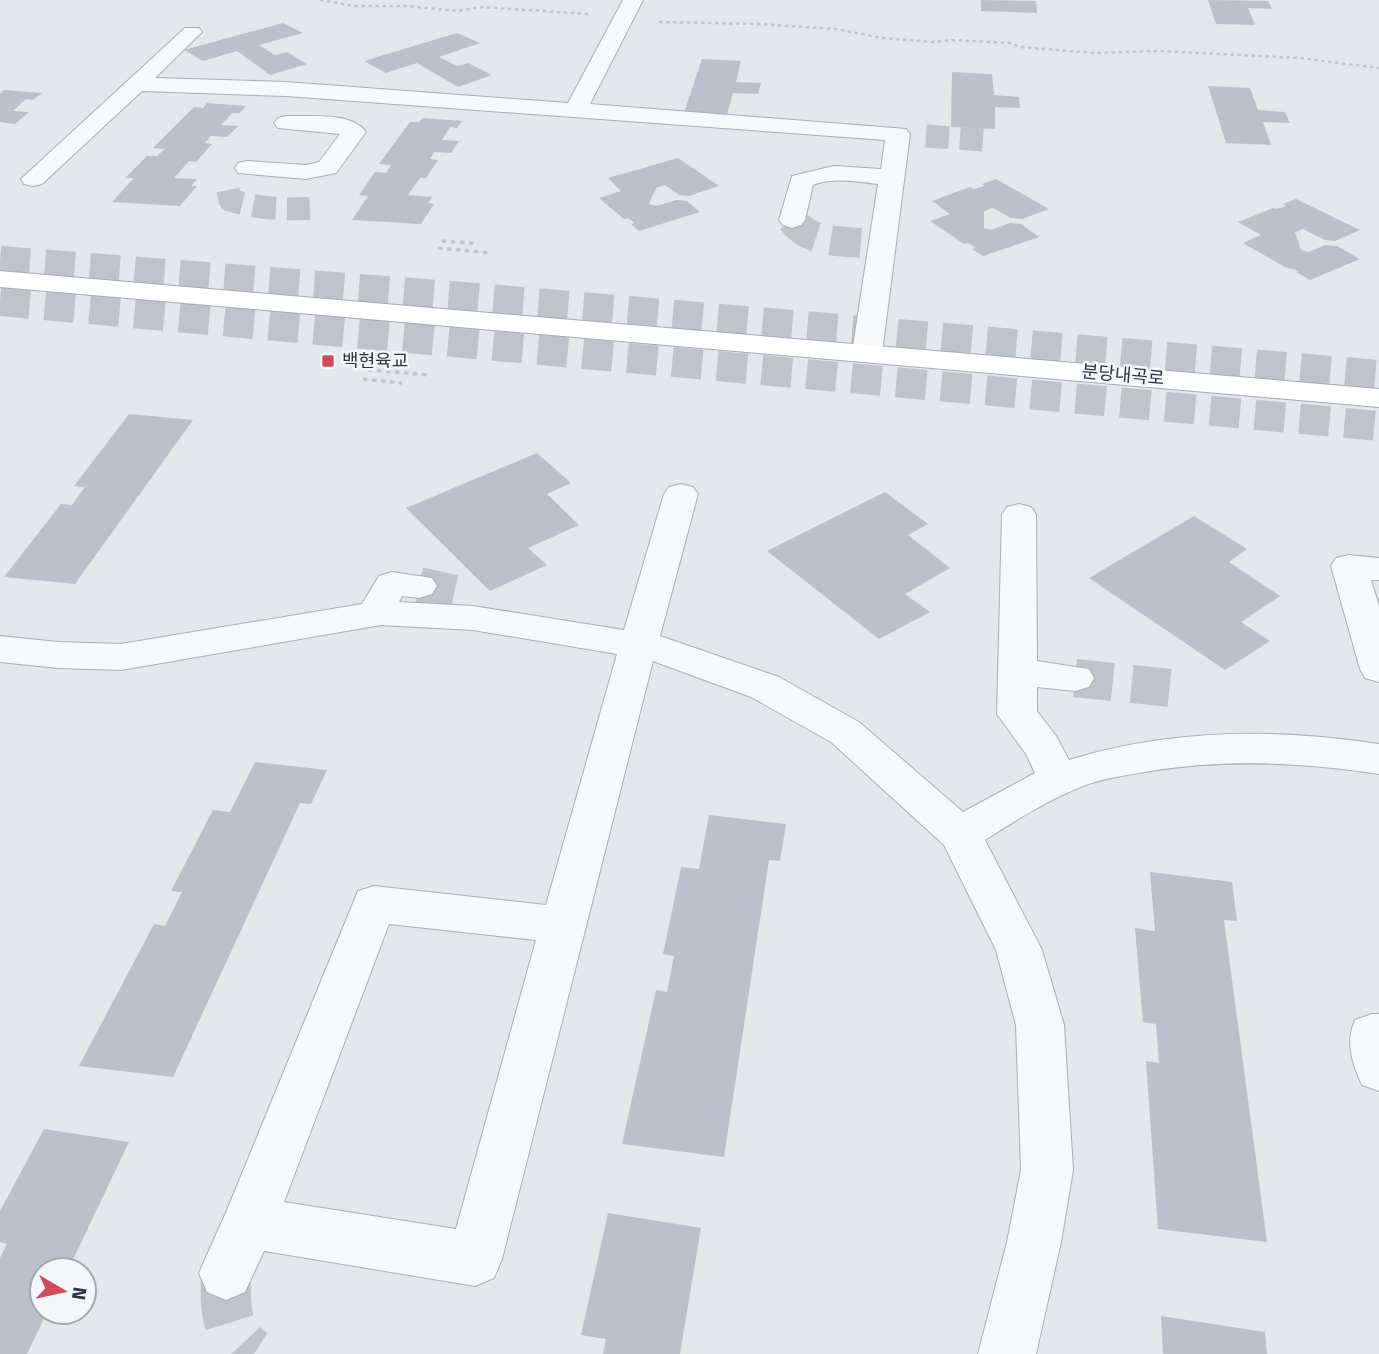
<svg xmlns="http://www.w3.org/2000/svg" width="1379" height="1354" font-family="'Fira Sans','Noto Sans KR',sans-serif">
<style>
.building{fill:#bbc0ca}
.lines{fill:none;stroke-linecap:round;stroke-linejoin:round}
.minor-tunnel-far3{stroke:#bfc3cb;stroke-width:23;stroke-dasharray:23 11;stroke-linecap:butt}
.minor-tunnel-far2{stroke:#bfc3cb;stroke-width:30;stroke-dasharray:30 15;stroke-linecap:butt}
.minor-tunnel-far1{stroke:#bfc3cb;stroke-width:38;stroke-dasharray:38 19;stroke-linecap:butt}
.minor-tunnel{stroke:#bfc3cb;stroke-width:50;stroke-dasharray:50 25;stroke-linecap:butt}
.highway-tunnel{stroke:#bfc3cb;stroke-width:30;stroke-dasharray:30 15;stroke-linecap:butt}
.minor-casing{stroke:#a9aeb7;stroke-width:2}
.major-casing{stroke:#a3abb8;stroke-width:2}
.path-far1{stroke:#c2c5cb;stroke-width:2.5;stroke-dasharray:3.5 3.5;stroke-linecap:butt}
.path{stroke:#c2c5cb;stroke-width:3.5;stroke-dasharray:4.5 4.5;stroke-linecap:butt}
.minor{fill:#f7f8fa;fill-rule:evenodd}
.major{fill:#fff;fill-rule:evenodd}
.poi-dot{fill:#d1495b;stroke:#f4f6f9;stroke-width:2.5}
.labels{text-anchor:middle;stroke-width:5;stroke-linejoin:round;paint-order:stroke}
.far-poi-label{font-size:18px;fill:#2b3445;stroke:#f4f6f9;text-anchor:start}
.far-street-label{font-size:18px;fill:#2b3445;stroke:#f4f6f9}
</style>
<rect width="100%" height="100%" fill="#e4e7ec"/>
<path class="building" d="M981,0L1036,1L1037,13L981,11Z
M1208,0L1268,1L1272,9L1248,8L1255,25L1216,24Z
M283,23L303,33L259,45L275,55L287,52L307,64L270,75L237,51L203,61L184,50Z
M457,33L480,43L439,57L457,66L468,63L492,75L458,87L417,63L386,73L364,61Z
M702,59L741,61L736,82L761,83L758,94L733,93L727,115L684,113Z
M952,72L992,74L994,95L1019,97L1020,108L995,107V129L951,127Z
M1208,86L1250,88L1258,110L1285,112L1290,123L1263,122L1271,145L1226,143Z
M4,90L42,93L33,100L26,99L13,111L29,112L15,124L0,122V94Z
M207,103L246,106L240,113H232L221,125L238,126L227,137L211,136L205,143L212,144L196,162L189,161L174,178L197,179L191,186H197L180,206L112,202L134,178H125L147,156H157L165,149L153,148L194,107L203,108Z
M423,118L462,121L457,128L450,127L442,140L459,141L451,153L434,152L430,159L438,160L426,178H420L408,195L432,197L428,203L434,204L421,224L352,220L368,196L359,195L375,172L386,173L391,165L379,164L410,122H419Z
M678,158L719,186L689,196L679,195L665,185L656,188L649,204L656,206L677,200L687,201L700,212L639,231L631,224L635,223L628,218L624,219L599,198L621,191L608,178Z
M996,179L1049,209L1022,219L1011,218L993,208L984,211V228L991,230L1010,223L1021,224L1039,237L983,256L972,249L976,248L968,243L964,244L930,221L950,214L932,201L970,187L974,189L985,186L982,184Z
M1296,199L1360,230L1335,241L1325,240L1303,229L1295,232L1301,250L1309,252L1325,245L1337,246L1360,259L1310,280L1296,272L1299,271L1285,267L1243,243L1261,235L1238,222L1273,208L1277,209L1286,206L1283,204Z
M129,414L193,420L75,584L4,577L61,504L72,505L85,487L74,486Z
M537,453L571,483L547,494L579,525L528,548L547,565L490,591L406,508Z
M885,492L928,524L908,535L950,568L905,594L930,612L879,639L767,551Z
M1194,516L1247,549L1229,562L1280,596L1241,622L1270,641L1225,670L1089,578Z
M255,762L327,770L311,804L300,803L173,1077L79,1066L154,924L165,926L182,892L171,891L213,810L230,812Z
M709,815L786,824L780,861L769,860L724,1157L622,1144L656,990L667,992L674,956L663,954L681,867L699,869Z
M1150,872L1232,882L1237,921L1224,920L1267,1242L1158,1229L1146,1061L1159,1063L1156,1024L1143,1022L1135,928L1155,931Z
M44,1129L129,1142L68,1270H42V1312H47L27,1354H0V1258L7,1244L0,1242V1211Z
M608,1213L701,1228L680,1354H603L606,1339L581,1335Z
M1161,1316L1265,1332L1267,1354H1163Z"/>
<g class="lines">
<path class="minor-tunnel-far3" d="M926,136L983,140
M228,190L230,200C259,209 286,210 316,208"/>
<path class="minor-tunnel-far2" d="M792,220C809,242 835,241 861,243"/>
<path class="minor-tunnel-far1" d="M419,586L454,594
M1075,678L1181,689"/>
<path class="minor-tunnel" d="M226,1273C225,1305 224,1335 254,1354"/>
<path class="highway-tunnel" d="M0,261L476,298L1379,375
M0,301L1379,426"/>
<defs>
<path id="minor" d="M623,0H643L590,104L906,129L910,134L882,353L877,359L867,362L857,359L852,353L878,184C857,182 833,177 813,185L805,220L801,225L792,228L783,225L779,220L792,176L834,166L881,169L885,140L286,96L142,91L42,184L33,186L24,184L21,179L185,28H199L202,32L155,78L286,82L568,103Z
M286,116C308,117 351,111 366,132L336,173L306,179L238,173L235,168L238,163L247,161L306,165L319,162L340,134L278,128L274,123L278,118Z
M681,484L693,487L698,494L660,636L779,677L859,722L963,812L1035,773L1026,754L997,714L1002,514L1007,507L1019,504L1031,507L1036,514L1037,661L1089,669L1094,678L1089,687L1075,691L1037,687V711L1056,736L1069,760C1170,729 1275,728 1379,744V774C1302,762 1227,759 1151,771C1128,775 1104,778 1083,786C1048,800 1016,820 985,840L1042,950L1064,1025L1073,1170L1061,1242L1036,1354H978L1007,1242L1021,1170L1016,1025L996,950L944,845L831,742L751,697L653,661L502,1259L494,1278L475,1286L264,1251L245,1292L226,1300L207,1292L199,1273L227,1210L358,891L374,886L546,905L617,654L473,630L381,625L121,670L58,668L0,662V636L58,642L121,644L362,604L379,576L392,572L432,578L437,586L432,594L419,598L402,596L399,602L473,606L624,630L664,494L669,487ZM389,924L536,940L456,1229L284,1202Z
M1349,555L1379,558V580H1371L1379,606V682L1365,678L1360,669L1331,566L1336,558Z
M1372,1014H1379V1091L1362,1085C1352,1063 1345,1042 1355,1020Z"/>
<path id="major" d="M0,271L1379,389V407L0,287Z"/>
</defs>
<use href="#minor" class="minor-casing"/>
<use href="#major" class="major-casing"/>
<path class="path-far1" d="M320,0L354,6H407L457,11L481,7L588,14
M659,22L759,24L836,29L882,38L932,42L952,40L1010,43L1020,47L1095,53L1158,51L1300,58L1379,68"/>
<path class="path" d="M442,241L478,244
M438,248L491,253
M368,370L428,375
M363,379L402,383"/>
<use href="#minor" class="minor"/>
<use href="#major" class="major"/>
</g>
<rect class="poi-dot" x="321" y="354" width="14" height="14" rx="3.5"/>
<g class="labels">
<g class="far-poi-label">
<text x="342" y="367">백현육교</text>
</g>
<g class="far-street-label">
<text transform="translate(1123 375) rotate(5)" y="6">분당내곡로</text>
</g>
</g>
<g transform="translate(63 1291) rotate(99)"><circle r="33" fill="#f4f6f9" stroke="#a4a8b1" stroke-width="2"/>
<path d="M0-5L12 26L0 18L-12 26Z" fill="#d1495b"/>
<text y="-10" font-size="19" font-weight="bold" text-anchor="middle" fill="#2b3445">N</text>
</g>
</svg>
